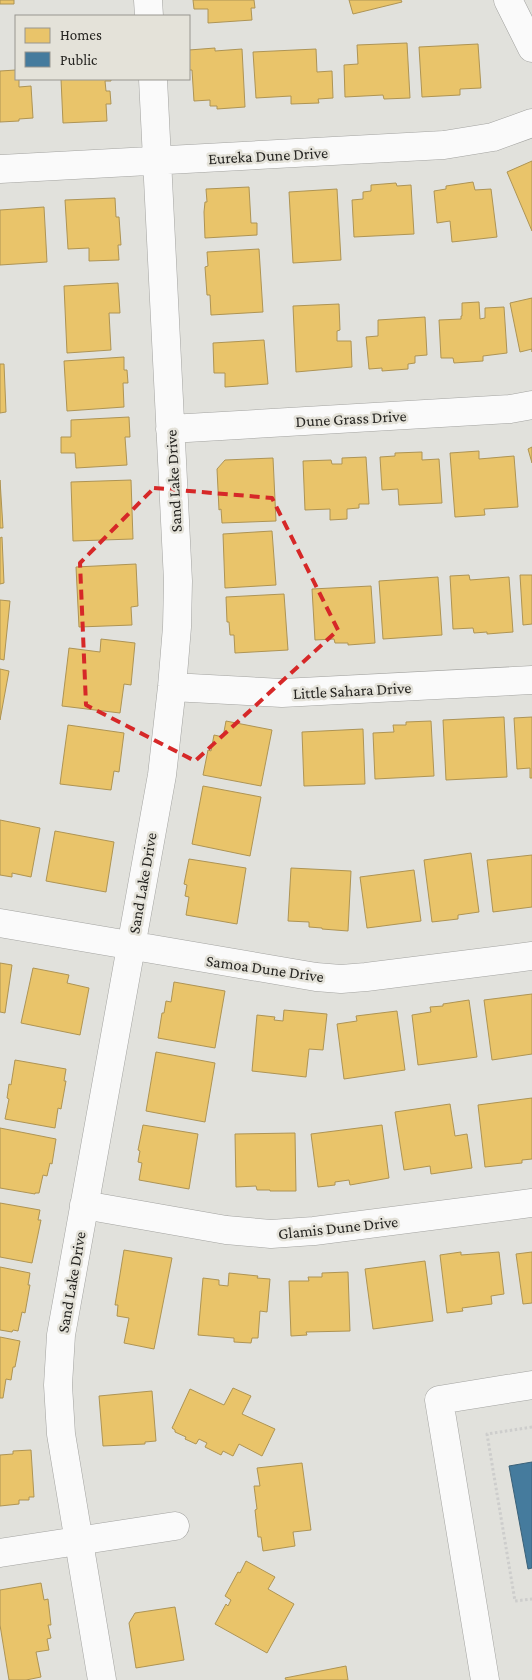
<svg xmlns="http://www.w3.org/2000/svg" width="532" height="1680" font-family="'Crimson Pro',serif">
<style>
.homes{fill:#e9c46a;stroke:#ae9454}
.public{fill:#457b9d;stroke:#3b6178}
.lines{fill:none;stroke-linecap:round;stroke-linejoin:round}
.minor-casing{stroke:#a3a3a0;stroke-width:29}
.path{stroke:#cdcdcc;stroke-width:3;stroke-dasharray:2.5 2.5;stroke-linecap:butt}
.minor{stroke:#fafafa;stroke-width:28}
.marked{fill:none;stroke:#d62828;stroke-width:4;stroke-dasharray:10 6;stroke-linejoin:round}
.labels{text-anchor:middle;stroke-width:5;stroke-linejoin:round;paint-order:stroke}
.street-label{font-size:16px;fill:#252421;stroke:#e4e2d9}
</style>
<rect width="100%" height="100%" fill="#e1e1dc"/>
<path class="homes" d="M0,0H14V4H0Z
M193,0H254L255,8H251L252,20L208,23V9H194Z
M349,0H401L402,2L353,14Z
M407,43L410,98L384,99L383,95L345,97L344,65L358,64L357,45Z
M478,44L481,88L460,89V95L422,97L419,47Z
M215,48V51L242,49L245,107L217,109V106H210V100L194,101L192,70H189V50Z
M316,49L317,72L332,71L333,98L318,99L319,103L291,104V96L256,98L253,52Z
M16,70V79H19V87L31,86L33,118L19,119V121L0,122V71Z
M61,79H111V81H105L106,91H110L111,104H106L107,121L63,123Z
M532,161V231L507,172Z
M473,182L475,190L491,189L497,237L452,242L450,221L437,223L434,191L446,189V186Z
M396,183L397,186L411,185L414,234L354,237L352,200L363,199V192L371,191V185Z
M249,187L251,223H257V235L205,238L204,212L205,202H207L206,189Z
M337,189L341,260L293,263L289,192Z
M115,198L116,217H119L121,245H118L119,260L89,261V248L68,249L65,200Z
M44,207L47,262L0,265V210Z
M259,249L263,312L211,315L210,295H207L205,267L208,266L207,252Z
M118,283L120,313H109L111,350L67,353L64,286Z
M532,298V352V349L520,352L510,303Z
M479,302L480,319L485,318V308L504,307L507,353L483,356V361L454,363L453,358H441L439,320L461,319V316H462V303Z
M339,304L340,330L337,331V341H351L352,367L296,372L293,306Z
M425,317L427,355L415,356V363L408,364V369L382,371V368L369,369L366,337L378,336V320Z
M264,340L268,384L225,387V373H214L213,343Z
M124,357V370H127L128,383H123L124,407L67,411L64,361Z
M0,364H4L6,412L0,413Z
M129,417L130,437H125L127,465L76,468L75,453H61V437H71V420Z
M532,447V463L528,449Z
M479,451V459L514,456L518,507L484,509L485,515L455,517L450,453Z
M422,452V460L439,459L442,503L399,505L398,489L382,490L380,457L395,456V453Z
M366,457L369,504H359V508L347,509V519L330,520V509L305,510L303,461L331,460L332,464H342V458Z
M273,458L276,521L222,523L221,509L219,510L217,469L225,460Z
M0,480L3,528H0Z
M131,480L133,539L73,541L71,482Z
M272,531L276,585L225,588L223,534Z
M2,537L4,583L0,584V538Z
M136,564L138,606L131,607L132,625L79,627L76,567Z
M469,575L470,580L509,577L513,632L487,634V632L474,633L473,628L453,629L450,576Z
M520,575H532V624L523,625Z
M438,577L442,635L383,639L379,581Z
M371,586L375,643L348,645V643H335L334,639L315,640L312,589Z
M284,594L288,650L235,653L234,635H230L229,622H227L226,597Z
M0,600L10,601L4,660L0,659Z
M101,639L135,643L131,685L124,684L120,713L62,706L69,648L100,652Z
M0,669L9,671L0,720Z
M504,717L507,777L446,780L443,720Z
M532,717V778H530V768L517,769L514,718Z
M226,721L272,730L261,786L203,775L208,750L211,751L214,735L223,737Z
M431,721L434,776L375,779L373,733L394,732L393,725H406V722Z
M68,725L124,733L119,772L114,771L111,790L60,784Z
M363,729L365,784L304,786L302,732Z
M203,786L261,797L250,856L192,844Z
M0,820L40,828L31,877L12,873V877L0,875Z
M55,831L114,842L106,892L46,881Z
M471,853L479,912L458,915V919L432,922L424,860Z
M532,855V907L493,912L487,860Z
M189,859L246,868L237,924L186,915L189,897L185,896L187,885L184,884Z
M291,868L351,871L348,931L322,929V928L309,927V922L288,921Z
M414,870L421,921L367,928L360,877Z
M0,963L12,965L5,1013L0,1012Z
M33,968L69,975L67,983L89,988L80,1035L21,1023Z
M174,982L225,991L215,1048L158,1038L162,1013H164L166,1001L171,1002Z
M532,994V1054L492,1060L484,1000Z
M469,1000L477,1057L418,1065L412,1015L431,1012L430,1007L443,1006V1004Z
M284,1010L327,1014L323,1050L309,1049L306,1077L252,1071L257,1015L275,1017L274,1020L283,1021Z
M397,1011L405,1070L344,1079L337,1024L357,1021L356,1016Z
M156,1052L215,1063L205,1122L146,1111Z
M15,1060L66,1069L64,1081H66L61,1109L58,1108L55,1128L5,1119L9,1099L7,1098L9,1084L11,1085Z
M532,1098V1159L522,1160V1163L485,1167L478,1105Z
M450,1104L455,1136L467,1134L472,1168L431,1174L430,1166L404,1170L395,1112Z
M143,1125L198,1134L189,1189L139,1180L142,1163L138,1162L140,1151L138,1150Z
M382,1125L389,1178L350,1185L349,1180L335,1182V1185L318,1187L311,1134Z
M0,1128L56,1139L52,1164L50,1163L47,1176L43,1175L39,1193H35V1194L0,1188Z
M295,1133L296,1191H270V1190H257L256,1186L236,1187L235,1134Z
M0,1203L40,1210L38,1220H41L32,1263L0,1257Z
M124,1250L172,1258L154,1349L124,1343L129,1318L117,1316L118,1305H115Z
M461,1252V1255L499,1252L504,1294L491,1296L492,1304L462,1308L463,1311L447,1313L440,1255Z
M532,1252V1303L523,1304L516,1254Z
M425,1261L433,1321L373,1329L365,1269Z
M0,1267L30,1273L28,1285H30L25,1313L22,1312L18,1331L13,1330L12,1332L0,1330Z
M348,1272L350,1331L306,1332L307,1335L291,1336L289,1281H309L308,1277H322V1273Z
M229,1273L258,1276L257,1278L270,1279L267,1312L260,1311L258,1338H252L251,1343L234,1342V1338L198,1335L203,1278L219,1280V1285L228,1286Z
M0,1337L20,1341L15,1367H13L11,1380L6,1379L3,1398H0Z
M233,1388L251,1396L242,1414L275,1429L262,1456L239,1444L233,1456L223,1451L221,1455L205,1447L207,1443L199,1439L196,1444L185,1439L186,1437L175,1432V1430L172,1428L190,1389L224,1405Z
M152,1391L156,1441L145,1442V1444L103,1446L99,1396Z
M31,1450L34,1497H29V1500H19V1504L0,1506V1455L13,1454V1451Z
M302,1463L311,1530L293,1532L295,1546L263,1551L261,1537H258L255,1510L257,1509L254,1486H260L257,1468Z
M246,1561L275,1577L268,1589L294,1604L267,1653L215,1624L226,1604L228,1606L231,1600L225,1596L238,1572L240,1573Z
M41,1583L44,1600L48,1599L51,1625H48L51,1638L47,1639L49,1650L36,1652L41,1677L26,1680H9L0,1625V1590Z
M175,1607L184,1660L136,1668L129,1623L135,1613Z
M346,1666L348,1680H286L285,1678Z"/>
<path class="public" d="M532,1462V1568L528,1569L509,1466Z"/>
<g class="lines">
<defs>
<path id="minor" d="M148,0L149,16
M508,0L532,48
M0,169L444,145L493,137L532,123
M170,429L510,409L532,405
M172,687L282,693L532,680
M0,923L316,977L341,979L366,977L532,956
M84,1205L226,1230L271,1234L314,1231L532,1203
M0,1553L175,1526
M102,1680L61,1434L58,1385L61,1335L162,775L172,687L177,627L178,581L153,79
M485,1680L439,1400L532,1385"/>
</defs>
<use href="#minor" class="minor-casing"/>
<path class="path" d="M532,1427L487,1434L515,1601L532,1599"/>
<use href="#minor" class="minor"/>
</g>
<path class="marked" d="M154,488L272,498L338,630L195,761L86,705L80,563Z"/>
<g class="labels">
<g class="street-label">
<text transform="translate(268 155) rotate(-3)" y="6">Eureka Dune Drive</text>
<text transform="translate(351 418) rotate(-3)" y="6">Dune Grass Drive</text>
<text transform="translate(173 481) rotate(-93)" y="6">Sand Lake Drive</text>
<text transform="translate(352 690) rotate(-3)" y="6">Little Sahara Drive</text>
<text transform="translate(142 883) rotate(-80)" y="6">Sand Lake Drive</text>
<text transform="translate(265 968) rotate(8)" y="6">Samoa Dune Drive</text>
<text transform="translate(338 1227) rotate(-6)" y="6">Glamis Dune Drive</text>
<text transform="translate(71 1282) rotate(-80)" y="6">Sand Lake Drive</text>
</g>
</g>
<rect x="15" y="15" width="175" height="65" fill="#e4e2d9" stroke="#98968f"/>
<rect x="25" y="28" width="25" height="15" fill="#e9c46a" stroke="#98968f"/>
<text x="60" y="40" font-size="15" fill="#252421">Homes</text>
<rect x="25" y="52" width="25" height="15" fill="#457b9d" stroke="#98968f"/>
<text x="60" y="65" font-size="15" fill="#252421">Public</text>
</svg>
